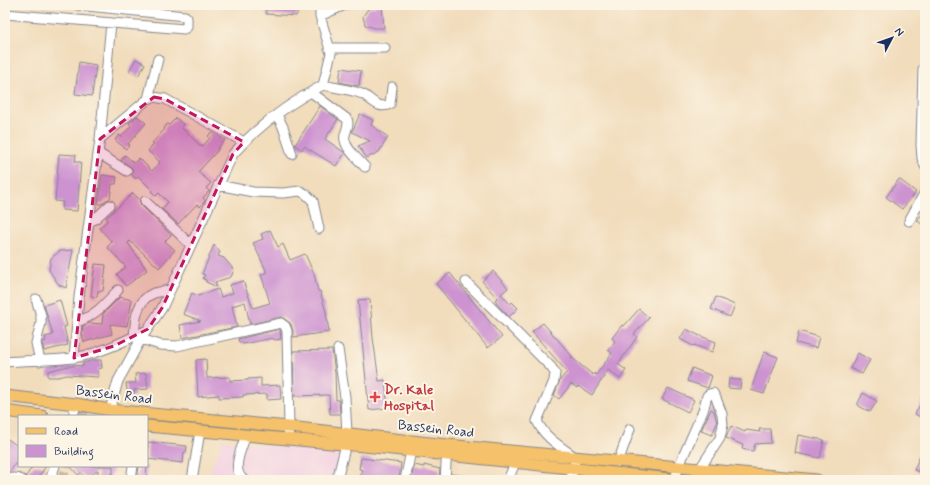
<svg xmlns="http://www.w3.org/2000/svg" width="930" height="485" font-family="Mynerve,sans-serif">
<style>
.built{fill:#f2cfe2}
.building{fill:#cd93d1}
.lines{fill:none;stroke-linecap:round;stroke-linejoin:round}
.minor-tunnel{stroke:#c6b9a8;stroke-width:9;stroke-dasharray:9 4.5;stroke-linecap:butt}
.minor-casing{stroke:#86868c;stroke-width:11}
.major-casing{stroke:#86868c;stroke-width:13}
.minor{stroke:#fff;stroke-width:9}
.major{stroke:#f5c16b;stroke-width:11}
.marked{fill:#c2185b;fill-opacity:0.2;stroke:#c2185b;stroke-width:3;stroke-dasharray:8 5;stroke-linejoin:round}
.health-dot{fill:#e0444e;stroke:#fcf5e5;stroke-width:1.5}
.labels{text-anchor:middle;stroke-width:4;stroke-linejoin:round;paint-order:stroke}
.health-label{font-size:14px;font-weight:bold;fill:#be3a42;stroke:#fcf5e5;text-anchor:start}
.street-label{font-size:14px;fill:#1b2f5e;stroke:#fcf5e5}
</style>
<rect width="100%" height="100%" fill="#fcf5e5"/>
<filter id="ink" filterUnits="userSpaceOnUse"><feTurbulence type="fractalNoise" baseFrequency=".025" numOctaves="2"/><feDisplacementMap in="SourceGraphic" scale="8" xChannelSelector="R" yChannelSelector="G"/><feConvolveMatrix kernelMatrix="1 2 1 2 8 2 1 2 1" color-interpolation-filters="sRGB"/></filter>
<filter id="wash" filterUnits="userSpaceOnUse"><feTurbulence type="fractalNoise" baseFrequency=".012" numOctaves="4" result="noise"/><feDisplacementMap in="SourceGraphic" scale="16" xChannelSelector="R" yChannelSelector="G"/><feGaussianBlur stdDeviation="0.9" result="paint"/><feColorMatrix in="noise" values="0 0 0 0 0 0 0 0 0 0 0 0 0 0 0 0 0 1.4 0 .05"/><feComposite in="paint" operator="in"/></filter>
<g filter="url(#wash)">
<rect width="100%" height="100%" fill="#f1dcbb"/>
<path class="built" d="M223,440L340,453L334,480H207Z"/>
<g id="blocks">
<path class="building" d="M266,5H301L296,16L266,14Z
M378,5H382L384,28H375L365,25L363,16L368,9Z
M136,59L145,64L138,76L129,71Z
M79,62L96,65L92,96L75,94Z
M341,68L361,71L359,86L339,82Z
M320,106L338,119L325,139L345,153L336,166L304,146L302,150L295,145Z
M360,114L373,120L371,125L388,137L379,152L367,158L358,146L370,141L352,132Z
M137,116L146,123L133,138L128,144L130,145L126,149L115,140L119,135L121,137L131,126L129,123Z
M176,118L184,125L181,127L202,147L210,138L208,136L212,132L225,140L217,149L218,150L198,172L211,183L206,188L209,191L203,198L205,200L204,202L200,207L197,204L178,224L162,209L168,202L159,193L156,196L151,191L152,190L138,176L136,179L132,175L133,172L132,168L121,160L125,155L134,163L139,158L152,171L160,162L148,151L154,144L152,143L165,129L164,128L167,124L169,125Z
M59,154L76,155L75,162H81L77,211L62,210L63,202L55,201Z
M102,175L117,177L116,184H112L110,199L106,200L102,204H98Z
M899,179L916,192L902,209L886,197Z
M133,193L139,199L141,205L171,235L165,241L175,250L159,268L130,241L128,243L147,270L126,286L117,274L126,267L107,247L112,242L99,228L108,220L106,218Z
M925,211V227L917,220Z
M270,230L278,247L283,244L290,260L305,254L314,274L318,291H320L326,312L329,332L293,337V331L291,324L282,317L250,324L245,302L232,306L237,327L182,338L180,325L201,321L183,314L192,293L198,296L218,289L221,297L233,293L230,285L243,281L253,308L270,303L261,274L266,273V270L253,243L263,239L261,234Z
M214,245L220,252L218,256L224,258L234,270L231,277L215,282L217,287L206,282V280L203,279L205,275L202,274Z
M73,250L66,288L59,285L49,270L51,258L60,251Z
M95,264L106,265L103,291H98L97,297L91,296Z
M493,271L508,288L501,294L510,304L512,302L518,308L509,317L496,303L497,302L495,300L497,298L482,281Z
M450,273L502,337L488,348L436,284Z
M120,297L132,300L127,326L110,324L112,334L84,342L82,333L83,326L89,323L102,324L103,314Z
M716,297L735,305L730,317L711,309Z
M370,299L373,338L379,381L385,380L388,408L369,410L358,300Z
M60,300L67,326L64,327L68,345L44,351L42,343L43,342L46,341L45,337L53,335L44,305Z
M639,309L649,318L634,334L637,337L618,364L626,370L620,379L608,370L592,395L578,386L577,388L571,384L559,399L554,395L560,380L567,372L532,332L543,323L572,356L571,357L593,375L594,373L596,375L612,353L608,350L615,341L612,338L622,325L624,326Z
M280,329L281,339L274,340L273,338L243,344L242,342H239L238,339Z
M686,329L698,335L716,342L712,352L694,345L693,346L680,339Z
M799,331L819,337L816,348L796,343Z
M332,350L335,373L336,400H339L340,414H330L329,395L294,396L293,351Z
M764,352L778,357L764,394L751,390Z
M858,353L870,360L862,374L850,368Z
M206,359L207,378L230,377V381L248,380V379L261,378V386L280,385L281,399L267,400V394L243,395V397L219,398V395L198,397L196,360Z
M94,360H101L102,368L98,369V377L67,375L58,377H48V371L68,366H73V365L83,366V363Z
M692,368L712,376L708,388L687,381Z
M146,373L148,389L134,390V396L128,397L126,383H136L135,374Z
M729,379L741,380L740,389L728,388Z
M668,388L694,400L688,412L662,399Z
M863,393L877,401L870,412L857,405Z
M925,396V420L915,414Z
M711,409L714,411L717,423L712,435L701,431Z
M731,426L745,432L746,430L760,432L759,429H770L771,443L755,444L753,451L742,449L743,445L726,438Z
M798,435L824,440L820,458L795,453Z
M5,437L19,447V458L9,473L5,474Z
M148,442L187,446L186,453L184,452L183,463L147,459Z
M920,455L925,457V474L914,470Z
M361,458L401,463L399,480H358L363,470L359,469Z
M414,465L424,467V465L440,469L439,480H411Z
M33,466H46L36,480H28L26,476Z
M70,466H113V474H111V478H109V480H98V470L87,479L81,473L78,475Z
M139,466H147L146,480H137Z
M451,474L464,476V480H451Z"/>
</g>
</g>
<g filter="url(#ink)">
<use href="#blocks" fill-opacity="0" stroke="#86868c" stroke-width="1"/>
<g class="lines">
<path class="minor-tunnel" d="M83,416L85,406
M62,480L67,466"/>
<defs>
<path id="minor" d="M5,14L184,29L187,27V18L185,16L78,5
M320,16L345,5
M329,48H385
M923,69L921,145L922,158L925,166
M323,85C332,87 359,91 364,95C372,100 379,110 390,104L392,87
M311,92L347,119C350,125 346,129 345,135C342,146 358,159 365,167
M148,99L158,59
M277,115L283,127L292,154
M100,139L148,99L154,97L165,99L244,142
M98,153L127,171
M218,185L253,192L283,193L300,191L306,194L313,201L319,229
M145,201L191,245
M909,221L925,192
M89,222L95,219L110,205
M466,282L551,367L555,373L554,381L537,421C544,437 561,447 575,457L574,469L570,480
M36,299L41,315V323L36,343L40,361
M77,322C96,315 105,304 118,290
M134,337C135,320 136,300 154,293C159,292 165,291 170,290
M141,339L160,345L177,346L281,323L285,326L287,331L289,427L288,439
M74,358L79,297L100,139L111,23
M5,362C28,360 50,361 73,358C98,354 123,342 145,331
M110,410L118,381L141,339L162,308L233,154C258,126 290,103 323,85L331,53L320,16V5
M73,416L76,404
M618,462L630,429
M5,480C10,478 17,477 22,480
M50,480L55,466
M131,480L133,466
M192,480L200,431
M244,480C230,470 242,448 246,435
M337,480L346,444L347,433L345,397L338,349
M405,480L411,451
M445,480L447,448
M508,480L515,463
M675,480L678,468L703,411L707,396L709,394L713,393L716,398L722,414L723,425L720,438L699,470"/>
<path id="major" d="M5,396L76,404L110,410L289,427L447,445L817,480
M5,411L42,416
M147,426L364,446L680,480"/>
</defs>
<use href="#minor" class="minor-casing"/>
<use href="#major" class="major-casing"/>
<use href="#minor" class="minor"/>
<use href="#major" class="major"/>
</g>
</g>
<path class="marked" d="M154,97L165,99L244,142L233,154L162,308L148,329L114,346L74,358L100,139Z"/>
<path class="health-dot" d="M373 391h4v4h4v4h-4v4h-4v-4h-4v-4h4z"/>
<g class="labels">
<g class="health-label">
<text x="384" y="394">Dr. Kale<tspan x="384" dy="16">Hospital</tspan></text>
</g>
<g class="street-label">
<text transform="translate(114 394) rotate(7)" y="5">Bassein Road</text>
<text transform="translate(436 428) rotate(6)" y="5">Bassein Road</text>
</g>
</g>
<rect width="930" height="485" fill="none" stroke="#fcf5e5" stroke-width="20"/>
<rect x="18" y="415" width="130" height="52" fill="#fcf5e5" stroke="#a2a6af"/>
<rect x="26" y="428" width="20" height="6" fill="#f5c16b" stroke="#a2a6af"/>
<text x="54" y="435" font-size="12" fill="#1b2f5e">Road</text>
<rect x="26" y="445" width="20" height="12" fill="#cd93d1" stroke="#a2a6af"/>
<text x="54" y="455" font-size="12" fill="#1b2f5e">Building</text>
<g transform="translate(892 38) rotate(49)" stroke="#fcf5e5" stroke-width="3" paint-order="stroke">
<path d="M0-3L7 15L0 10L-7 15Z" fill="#1b2f5e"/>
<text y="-6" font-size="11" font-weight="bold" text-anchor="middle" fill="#1b2f5e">N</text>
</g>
</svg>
